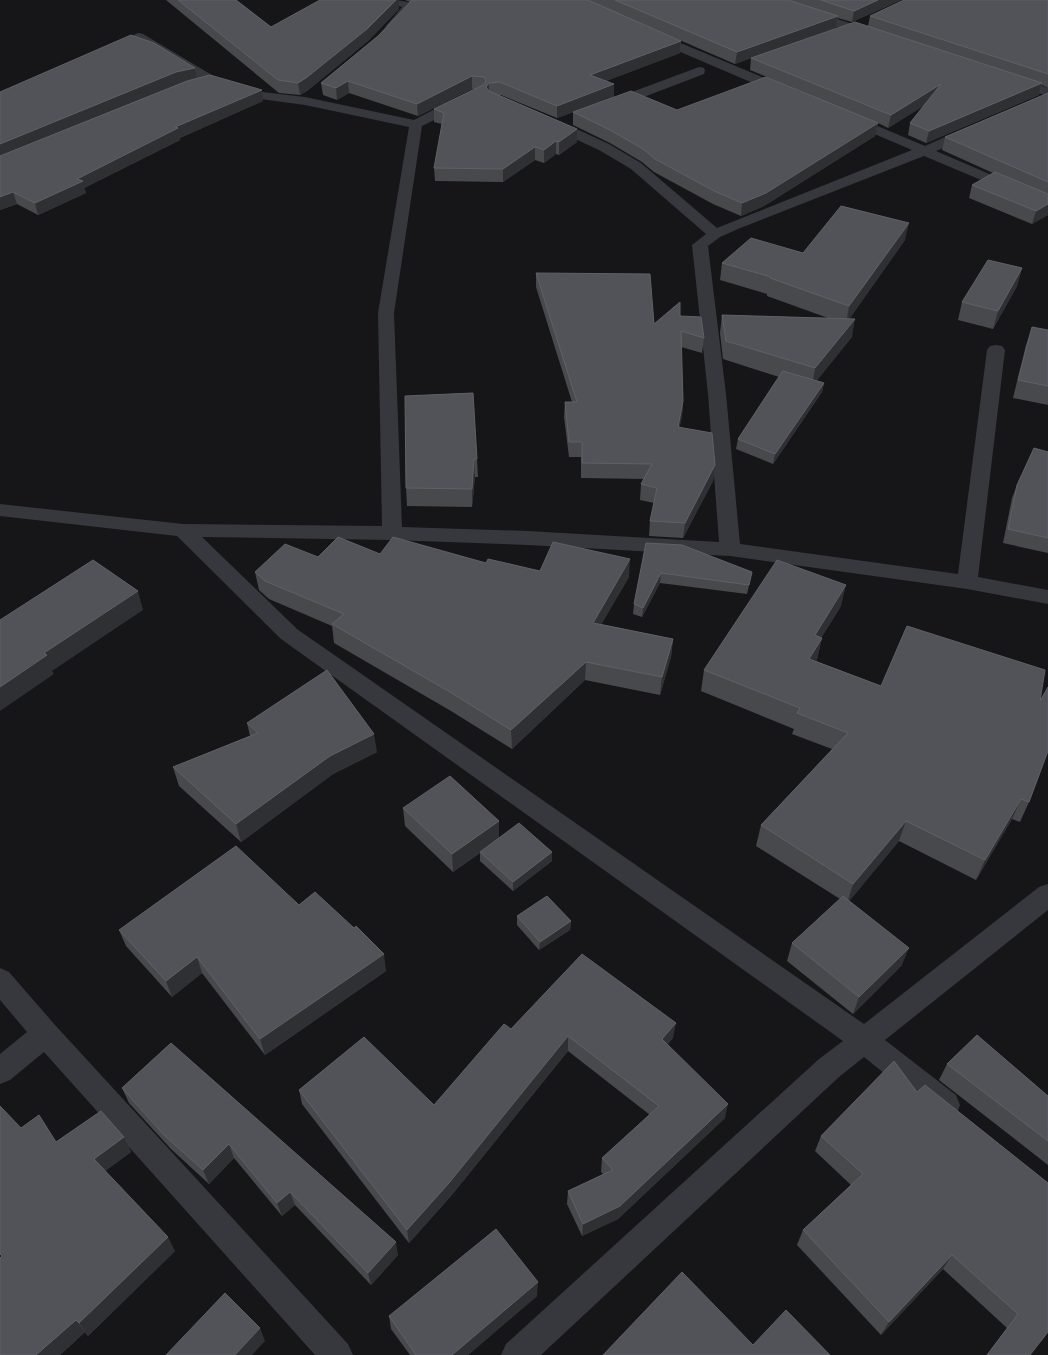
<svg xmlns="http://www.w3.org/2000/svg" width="1048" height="1355" font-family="Overpass,sans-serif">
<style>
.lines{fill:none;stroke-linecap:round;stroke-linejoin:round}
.street{fill:#37383d;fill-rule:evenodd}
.wall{fill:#47494d;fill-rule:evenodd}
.shaded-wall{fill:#2f3033}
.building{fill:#525359;stroke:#5f6168}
</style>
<rect width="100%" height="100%" fill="#161618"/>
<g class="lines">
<path class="street" d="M383,0C393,0 409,0 416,6L396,29H388L386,26L402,7L385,2Z
M760,0H778L878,32L880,35L878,38H870L762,2Z
M654,32L791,89L793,92L791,95H781L650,39L648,36L650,33Z
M139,33L143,34L217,78L218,81L217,84H207L135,40L133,37L135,34Z
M699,67L704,68L705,71L704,74L615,108H605L603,105L605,102Z
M1013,77L1048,88V96L1008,84L1007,81L1008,78Z
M235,82L263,92L305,97L414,120L456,98H466L468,101L466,104L422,126L394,313L402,527L528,531L719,542L708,394L692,245L706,234L631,169L599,150L545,125L543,122L545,119H555L609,144L641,163L717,228L912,150L844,121L842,118L844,115L849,114L925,146L965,128L970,127L975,128L977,131L975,134L936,151L1048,199V208L924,156L738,229L720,237L708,246L726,394L740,544L958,574L987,350L990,346L996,345L1002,346L1005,350L978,577L1048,590V604L967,589L730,556L528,545L392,540L202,537L297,629L864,1024L1039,887L1048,884V910L885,1040L956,1095L960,1105L956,1115L946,1119L936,1115L864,1057L839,1077L541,1355H501L506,1344L819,1059L843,1041L281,639L177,536L0,516V504L183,524L382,526L378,313L409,127L305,105L260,99L230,89L229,86L230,83Z
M0,968L9,972L55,1025L348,1344L353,1355H315L44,1052L10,1080L0,1084V1054L27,1032L0,1000Z"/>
</g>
<path class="wall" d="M166,0H236L271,27L320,0H399V9L368,41L307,91L300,95L279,93Z
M405,0H901L852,22L838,18L836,28L777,49L868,26L870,16L1048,0V88L1042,85L1039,95L926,143L908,135L910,123L925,105L888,128L878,123L875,136L764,206L741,216L713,204L654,172L642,162L610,143L573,125V112L677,110L817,98L750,70L751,58L735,64L617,13L681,41L680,53L606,81L614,97L557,118L501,95H498L577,129V142L559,155L556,154L544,163L535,160L503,182L435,181L434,168L442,124L434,122V109L475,89H472L418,116L349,93L337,100L323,95L321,83L378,36L410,2Z
M195,68L197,79L263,101L180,138V140L84,188L86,193L38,215L17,204L0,210V92ZM185,82L109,112L178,84Z
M1048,93V215L1032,224L969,198L972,185L993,173L942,150L945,137Z
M905,240L849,319L852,337L816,380L824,383L822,392L773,464L736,449L738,439L779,377L723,359L720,333L722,315L828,318L767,296V294L720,280L722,263Z
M1022,268L1017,286L993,329L958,320L962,302Z
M536,273L654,324L680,316L704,338L702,353L681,347L683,401L682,416L679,428L715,465L713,481L683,538L649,536L650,521L654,503L640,500L641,484L644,479L581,478V457H569L564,417L565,402H572L536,287Z
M1032,327L1048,330V405L1013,398L1026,345Z
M405,396L477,459L478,477H475L472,507L407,506L406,488Z
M1048,452V553L1003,543L1012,498L1017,485Z
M646,543L750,581L747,594L660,583L642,617L633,614L634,604Z
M380,554L486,563L540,571L629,577L601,624L673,639L671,657L660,695L585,680L512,749L451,711L334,643L332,626L269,599L259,590L255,572L318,557Z
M841,606L821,638H822L817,659L816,661L881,686L1040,701L1048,687V753H1047L1029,802L1020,822L1012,819L976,880L899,841L849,901L902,965L853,1014L787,961L792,943L840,899L756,846L761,825L832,749L792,734L794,729L701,691L704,670Z
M247,723L377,752L333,774L241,842L179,786L173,767L250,736Z
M403,808L499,821V838L552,861L513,891L480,861V853L453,872L405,826Z
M299,905L386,971L265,1055L202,973L172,997L126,946L119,930Z
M517,916L571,921L570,930L539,950L517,925Z
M511,1029L673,1038L667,1045L725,1118L618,1219L582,1236L567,1204L568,1191L603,1174L601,1172L602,1158L650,1115L568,1051L451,1196L409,1243L302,1104L299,1090L434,1105Z
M171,1043L398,1255L371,1285L295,1205L282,1216L234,1158L209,1184L171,1149L129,1103L122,1088Z
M947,1064L1048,1096V1165L939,1080Z
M917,1092L1047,1182L1030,1355H987L1007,1328L943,1269L881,1335L797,1245L803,1230L851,1185L815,1151L821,1136Z
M21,1128L56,1142L124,1137L131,1152L105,1171L175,1251L88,1336L85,1332L60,1355H0L2,1256Z
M537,1296L468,1355H410L391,1329L389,1316Z"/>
<path class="shaded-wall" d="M396,0H399V9L368,41L307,91L300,95L298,83Z
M878,0H901L852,22L854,11Z
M838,16L836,28L735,64L737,52Z
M681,41L680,53L590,87V75Z
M195,68L197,79L178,84L0,157V144L176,72Z
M472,76V89L418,116L417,104Z
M348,81L349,93L337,100L336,88Z
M489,83V95L486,87Z
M1042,83L1039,95L926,143L929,131Z
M614,84V97L557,118V106Z
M941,84L939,96L888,128L891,115Z
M262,90L263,101L180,138V140L84,188L86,193L38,215L35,203L77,179L175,127Z
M878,123L875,136L764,206L741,216L742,203Z
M577,129V142L559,155V142Z
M556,141V154L544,163V150Z
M535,147V160L503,182V169Z
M13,192L17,204L0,210V197Z
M1048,204V215L1032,224L1036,211Z
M909,223L905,240L846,324L849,306Z
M1022,268L1017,286L993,329L998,311Z
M855,319L852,337L812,387L815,368Z
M824,383L822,392L773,464L775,454Z
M683,401L682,416L677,443L678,427Z
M474,459L475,477L472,507V489Z
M715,465L713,481L683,538L685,523Z
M630,559L629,577L592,641L593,623Z
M661,573L660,583L642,617L643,608Z
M846,585L841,606L810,656L815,635Z
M138,591L143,610L52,671L54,674L0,711V687L44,653Z
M822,638L817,659L805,680L809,659Z
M673,639L671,657L660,695L662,677Z
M586,662L585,680L512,749L511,730Z
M374,734L377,752L333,774L241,842L236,824L330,756Z
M1021,799L1012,819L976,880L985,860Z
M499,821V839L480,852V853L453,872L452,854Z
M906,821L899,841L847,904L853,884Z
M552,852V861L513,891V882Z
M571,921L570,930L539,950L540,942Z
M909,948L902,965L853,1014L859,997Z
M384,954L386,971L265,1055L260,1039Z
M197,957L202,973L172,997L166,981Z
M676,1023L673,1038L659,1054L662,1039Z
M568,1036V1051L451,1196L409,1243L407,1230Z
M728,1104L725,1118L618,1219L582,1236L583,1224Z
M124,1137L131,1152L102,1173L94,1159Z
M229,1144L234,1158L209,1184L203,1170Z
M290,1192L295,1205L282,1216L277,1203Z
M168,1237L175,1251L88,1336L79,1323Z
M396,1242L398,1255L371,1285L368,1273Z
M952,1255L943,1269L881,1335L889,1322Z
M538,1282L537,1296L468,1355H452Z
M76,1320L85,1332L60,1355H36Z
M260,1328L265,1341L252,1355H235Z"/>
<path class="building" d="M178,0H236L271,27L320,0H396L367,29L306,78L298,83L278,80Z
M412,0H588L681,41L590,75L614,84L557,106L500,82L489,83L486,87L489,91L577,129L559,142L556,141L544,150L535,147L503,169L434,168L444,113L434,109L483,85L486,81L484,77L472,76L417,104L348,81L336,88L321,83L378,36Z
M615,0H788L838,16L737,52Z
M821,0H878L854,11Z
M904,0H1048V74L870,16Z
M855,22L1042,83L929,131L910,123L941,84L891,115L751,58Z
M131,35L154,43L195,68L176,72L0,144V92Z
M210,75L262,90L175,127L178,128L77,179L83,181L35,203L13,192L0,197V156L187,81Z
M766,77L878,123L766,193L742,203L714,191L655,159L643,149L610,130L573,112L631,91L677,110Z
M1048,93V182L945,137Z
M995,172L1048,194V204L1036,211L972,185Z
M841,206L909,223L849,306L770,278L771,277L722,263L751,238L803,253Z
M988,260L1022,268L998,311L962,302Z
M536,273L650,274L654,324L680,302V316L701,317L704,338L681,331L683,401L678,427L712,433L715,465L685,523L650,521L657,488L641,484L652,464L582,463V442H569L565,402H577Z
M722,315L855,319L815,368L726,341Z
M1032,327L1048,330V386L1018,380Z
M783,371L824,383L775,454L738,439L776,381Z
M473,393L477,459H474L472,489L406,488L405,396Z
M1034,448L1048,452V538L1008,529L1017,485Z
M338,537L380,554L393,537L486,563L488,559L540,571L553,542L630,559L593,623L673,639L662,677L586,662L511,730L450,692L332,624L344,614L265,581L255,572L285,544L318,557Z
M646,543L682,545L752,572L749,585L661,573L643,608L634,604Z
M93,560L138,591L44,653L47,655L0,687V620Z
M777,560L846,585L815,635L822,638L809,659L881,686L907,626L1045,670L1040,701L1048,687V751L1029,802L1021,799L985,860L906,821L853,884L761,825L848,733L797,713L800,708L704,670Z
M327,670L374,734L330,756L236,824L173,767L258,733L247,723Z
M450,776L499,821L452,854L403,808Z
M519,823L552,852L513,882L480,852Z
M236,846L299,905L315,892L354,928L356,926L384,954L260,1039L197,957L166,981L119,930Z
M547,896L571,921L540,942L517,916Z
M843,896L909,948L859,997L792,943Z
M582,954L676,1023L662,1039L728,1104L620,1206L583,1224L568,1191L613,1170L602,1158L659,1106L568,1036L449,1183L407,1230L299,1090L364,1037L434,1105L504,1024L511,1029Z
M977,1035L1048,1096V1141L947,1064Z
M171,1043L396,1242L368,1273L290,1192L277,1203L229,1144L203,1170L164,1135L122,1088Z
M894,1061L917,1092L925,1085L1048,1183V1332L1030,1355H987L1018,1314L952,1255L889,1322L803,1230L863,1174L821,1136Z
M0,1106L21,1128L39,1115L56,1142L101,1111L124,1137L94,1159L168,1237L79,1323L76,1320L36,1355H0V1258L2,1256L0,1254Z
M496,1229L538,1282L452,1355H416L389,1316Z
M682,1272L753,1345L786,1310L830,1355H603Z
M225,1293L260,1328L235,1355H166Z"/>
</svg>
